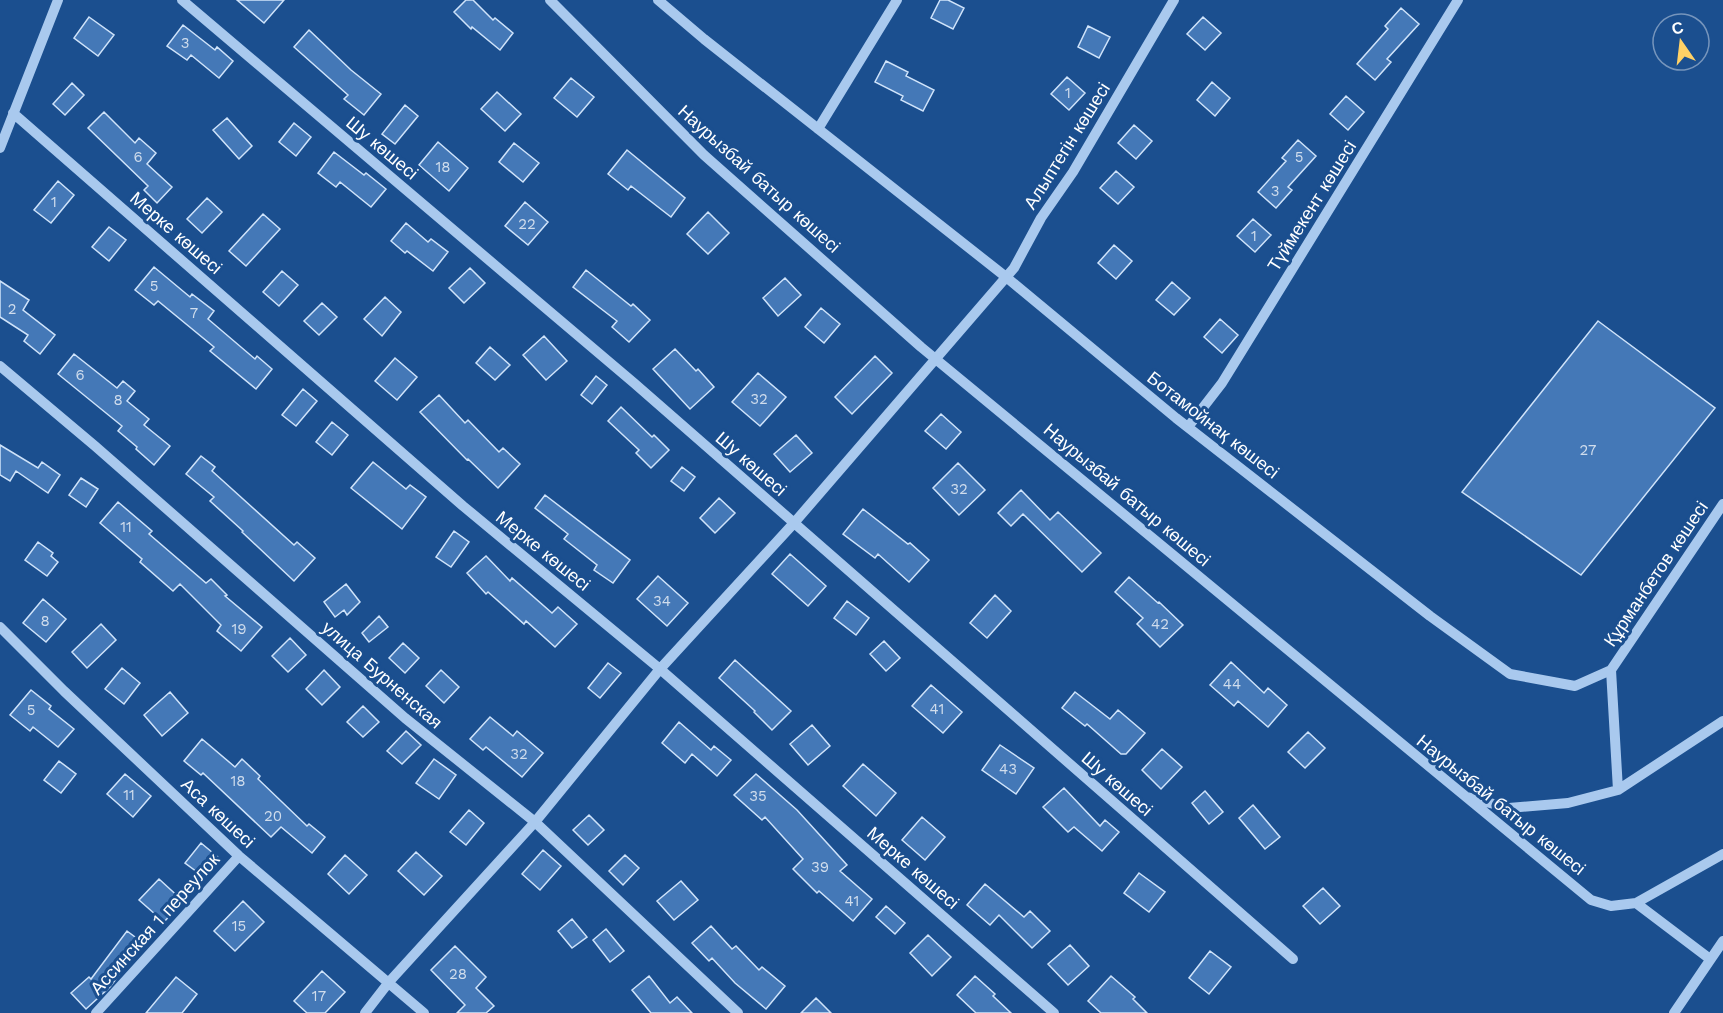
<svg xmlns="http://www.w3.org/2000/svg" width="1723" height="1013" font-family="'Work Sans',sans-serif">
<style>
.building{fill:#4478b7;stroke:#cfe3fa;stroke-width:1.5}
.lines{fill:none;stroke-linecap:round;stroke-linejoin:round}
.minor{stroke:#a9c9ee;stroke-width:10}
.labels{text-anchor:middle;stroke-width:6;stroke-linejoin:round;paint-order:stroke}
.number-label{font-size:15px;fill:#d0dded}
.street-label{font-size:18px;fill:#fff;stroke:#1b4f8f}
</style>
<rect width="100%" height="100%" fill="#1b4f8f"/>
<path class="building" d="M237,0H284L264,23Z
M466,0H473L493,20L495,18L513,33L500,50L472,27L471,29L454,12Z
M940,0H948L964,8L953,29L931,18Z
M1401,8L1419,24L1387,59L1391,62L1375,80L1357,64L1388,29L1385,26Z
M89,17L114,35L98,56L74,38Z
M1203,17L1221,33L1205,50L1187,34Z
M183,25L215,50L217,47L233,61L219,78L191,55L187,60L167,46Z
M1088,26L1110,37L1099,58L1078,47Z
M309,30L351,70L381,94L364,115L344,99L348,95L294,47Z
M886,61L908,72L906,76L934,90L923,111L901,100L903,96L875,82Z
M1067,77L1085,93L1069,110L1051,94Z
M571,78L594,97L577,117L554,98Z
M1212,82L1230,98L1215,116L1197,100Z
M72,83L84,95L65,115L53,104Z
M497,92L521,114L505,131L481,109Z
M1346,96L1364,112L1348,130L1330,114Z
M405,105L418,116L395,144L382,134Z
M104,112L135,143L139,138L156,153L147,164L172,187L157,203L144,190L148,186L88,128Z
M227,118L252,146L239,159L213,130Z
M294,123L311,137L296,156L279,142Z
M1134,125L1152,141L1136,159L1118,143Z
M1298,140L1316,156L1288,187L1292,190L1276,208L1258,192L1286,161L1282,158Z
M438,142L468,168L449,191L419,165Z
M514,143L539,163L523,182L499,162Z
M627,150L685,198L671,217L631,186L628,190L608,174Z
M334,152L364,175L366,173L386,189L371,207L340,182L336,187L318,173Z
M1116,171L1134,187L1118,204L1100,188Z
M58,181L74,195L51,223L34,210Z
M207,198L222,212L202,233L187,219Z
M525,202L548,222L528,245L505,226Z
M708,212L729,233L708,254L687,234Z
M263,214L280,229L246,266L229,251Z
M1253,219L1271,235L1255,252L1237,236Z
M406,223L428,242L431,239L448,252L433,271L407,251L405,253L391,241Z
M109,227L126,240L109,261L92,247Z
M1114,245L1132,261L1116,279L1098,263Z
M154,267L190,297L192,294L214,311L208,319L255,359L257,356L272,369L256,389L210,351L214,347L158,301L154,305L135,290Z
M470,268L485,283L464,303L449,288Z
M586,270L631,306L633,304L650,320L629,342L612,327L617,321L573,287Z
M282,271L298,285L279,306L263,292Z
M785,278L801,295L778,316L763,298Z
M0,281L29,300L23,310L55,335L40,354L24,341L28,335L0,317Z
M1172,282L1190,298L1174,315L1156,300Z
M385,297L401,312L382,336L364,319Z
M322,303L337,317L319,335L304,321Z
M821,308L840,324L824,343L805,327Z
M1220,319L1238,335L1222,353L1204,337Z
M1598,321L1715,408L1581,575L1462,492Z
M544,336L567,361L546,380L523,355Z
M490,347L510,365L495,380L476,363Z
M675,349L696,371L698,369L714,387L690,409L653,369Z
M74,354L117,388L123,381L135,391L127,401L149,419L144,425L170,446L154,465L136,449L137,447L118,431L122,426L58,374Z
M875,356L892,373L852,414L835,397Z
M395,358L417,377L397,400L375,381Z
M758,373L786,397L760,426L732,402Z
M596,376L607,385L592,404L581,395Z
M303,389L317,401L296,426L282,415Z
M439,395L465,423L468,420L499,452L503,448L520,464L498,488L468,459L467,460L420,412Z
M621,407L652,437L654,435L669,450L651,468L636,453L639,450L608,421Z
M941,414L961,432L946,449L925,431Z
M332,422L348,435L332,455L316,442Z
M796,435L812,453L790,472L774,454Z
M0,445L38,468L42,462L60,475L48,493L16,471L10,481L0,475Z
M201,456L215,467L212,471L294,545L297,542L315,558L294,581L242,532L243,531L210,501L214,497L186,474Z
M373,462L406,489L410,485L426,497L402,529L351,488Z
M958,463L985,490L959,515L933,488Z
M682,467L695,477L684,491L671,481Z
M81,478L98,489L86,507L69,495Z
M1021,490L1050,520L1058,512L1101,553L1082,572L1023,514L1011,526L998,513Z
M545,495L630,560L613,583L594,570L597,565L564,539L568,534L535,508Z
M719,498L735,513L715,533L700,518Z
M118,502L152,531L149,534L206,583L211,579L227,595L225,596L262,627L241,651L217,631L221,625L180,584L173,591L140,562L142,559L100,523Z
M863,509L908,544L910,543L929,560L909,582L878,554L875,558L843,534Z
M454,531L469,542L451,567L436,557Z
M38,542L53,553L51,556L58,562L47,576L25,560Z
M790,554L826,586L808,606L772,574Z
M486,556L510,581L512,578L552,613L558,607L577,624L555,647L526,621L524,624L488,592L486,594L467,573Z
M658,576L688,603L667,626L637,599Z
M1129,577L1158,603L1159,602L1183,625L1160,647L1137,624L1143,618L1115,592Z
M346,584L360,602L347,615L344,610L335,617L324,602Z
M995,595L1011,611L987,638L970,623Z
M43,599L66,619L46,642L23,623Z
M847,601L869,618L856,635L834,618Z
M379,616L388,627L369,642L362,633Z
M101,624L116,640L87,668L72,652Z
M290,638L306,655L288,672L272,656Z
M884,641L900,658L886,671L870,654Z
M403,643L419,658L405,673L389,658Z
M735,660L791,711L772,730L754,712L755,711L719,678Z
M1231,662L1264,693L1268,688L1287,705L1268,727L1238,701L1234,706L1210,685Z
M608,663L621,673L600,698L588,688Z
M122,668L140,683L124,704L105,689Z
M324,670L340,687L322,705L306,689Z
M441,670L459,687L444,703L426,686Z
M931,685L962,712L943,733L912,706Z
M31,690L51,706L49,709L74,729L58,747L33,727L30,731L10,715Z
M170,692L188,713L162,736L144,715Z
M1075,692L1110,719L1118,710L1145,733L1126,754H1121L1087,724L1085,726L1062,708Z
M363,706L379,722L363,737L347,722Z
M490,717L513,736L517,731L543,753L522,777L486,747L483,750L470,739Z
M679,722L711,750L714,746L731,760L717,776L692,754L685,763L662,743Z
M812,725L830,746L808,765L790,744Z
M406,731L421,745L402,764L387,751Z
M1308,732L1325,748L1305,768L1288,752Z
M202,739L235,767L242,759L260,776L258,779L307,826L309,824L325,837L312,853L281,827L271,837L203,773L201,775L184,761Z
M1000,745L1034,768L1016,794L982,770Z
M1162,749L1182,767L1161,789L1142,770Z
M434,759L456,775L439,799L416,783Z
M59,761L76,774L61,793L44,780Z
M863,764L896,793L876,816L843,786Z
M125,774L151,796L133,817L107,794Z
M756,774L797,810L847,865L840,871L872,899L853,921L819,891L817,893L793,869L803,859L765,817L762,820L734,795Z
M1064,788L1100,826L1105,820L1119,832L1102,851L1074,827L1068,832L1043,807Z
M1205,791L1223,812L1209,824L1192,803Z
M1253,805L1280,837L1265,849L1239,818Z
M469,810L484,823L466,845L450,832Z
M589,815L604,830L588,845L573,830Z
M922,817L945,837L925,860L902,840Z
M201,843L219,858L204,877L185,863Z
M543,850L561,866L540,890L522,874Z
M416,852L442,876L424,895L398,871Z
M345,855L367,875L349,894L328,874Z
M625,855L639,868L623,885L609,871Z
M1139,873L1165,892L1149,912L1124,893Z
M159,879L183,901L164,922L139,900Z
M681,881L698,900L674,920L657,901Z
M985,884L1024,917L1030,911L1050,931L1032,948L999,915L990,925L967,905Z
M1323,888L1340,906L1320,924L1303,906Z
M243,901L264,922L235,951L214,931Z
M886,906L905,923L895,934L876,917Z
M572,919L587,937L572,948L558,931Z
M711,926L732,949L736,946L759,970L762,967L785,986L766,1009L735,983L712,958L709,961L692,943Z
M606,929L624,951L610,962L593,940Z
M127,931L143,943L110,987L86,1009L71,993L89,977L91,979Z
M928,935L951,957L932,976L910,953Z
M1070,945L1089,966L1068,985L1048,964Z
M455,946L486,977L476,988L494,1006L486,1013H457L465,1005L431,970Z
M1210,951L1231,967L1209,994L1189,978Z
M322,971L345,992L325,1013H307L294,1001Z
M649,976L670,1003L677,997L692,1013H651L632,990Z
M975,976L995,994L993,996L1011,1013H976L957,995Z
M1111,976L1135,997L1133,999L1147,1013H1101L1088,1001Z
M176,977L197,994L182,1013H146Z
M816,998L831,1013H801Z"/>
<g class="lines">
<path class="minor" d="M182,0L634,383L1293,959
M550,0L704,155L921,347L1591,900L1611,906L1636,903L1723,854
M658,0L704,39L1006,277L1176,418L1430,616L1510,674L1575,686L1611,670
M13,113L463,506L660,669L1054,1013
M818,129L897,0
M0,148L58,0
M0,366L95,446L405,718L535,822L738,1013
M1188,427L1222,383L1458,0
M0,627L64,691L239,856L424,1013
M1618,790L1723,721
M1467,797L1509,808L1568,803L1618,790L1611,670L1723,504
M1636,903L1710,959
M96,1013L239,856
M365,1013L389,982L535,822L660,669L794,523L1014,268L1041,218L1073,172L1174,0
M1674,1013L1723,941"/>
</g>
<g class="labels">
<g class="number-label">
<text x="185" y="48">3</text>
<text x="1068" y="98">1</text>
<text x="138" y="162">6</text>
<text x="1299" y="162">5</text>
<text x="443" y="172">18</text>
<text x="1275" y="196">3</text>
<text x="54" y="207">1</text>
<text x="527" y="229">22</text>
<text x="1254" y="241">1</text>
<text x="154" y="291">5</text>
<text x="12" y="314">2</text>
<text x="194" y="318">7</text>
<text x="80" y="380">6</text>
<text x="759" y="404">32</text>
<text x="118" y="405">8</text>
<text x="1588" y="455">27</text>
<text x="959" y="494">32</text>
<text x="126" y="532">11</text>
<text x="662" y="606">34</text>
<text x="45" y="626">8</text>
<text x="1160" y="629">42</text>
<text x="239" y="634">19</text>
<text x="1232" y="689">44</text>
<text x="937" y="714">41</text>
<text x="31" y="715">5</text>
<text x="519" y="759">32</text>
<text x="1008" y="774">43</text>
<text x="238" y="786">18</text>
<text x="129" y="800">11</text>
<text x="758" y="801">35</text>
<text x="273" y="821">20</text>
<text x="820" y="872">39</text>
<text x="852" y="906">41</text>
<text x="239" y="931">15</text>
<text x="458" y="979">28</text>
<text x="319" y="1001">17</text>
</g>
<g class="street-label">
<text transform="translate(1067 146) rotate(-58)" y="6">Алыптегін көшесі</text>
<text transform="translate(382 148) rotate(40)" y="6">Шу көшесі</text>
<text transform="translate(759 179) rotate(42)" y="6">Наурызбай батыр көшесі</text>
<text transform="translate(1312 206) rotate(-58)" y="6">Түймекент көшесі</text>
<text transform="translate(176 233) rotate(41)" y="6">Мерке көшесі</text>
<text transform="translate(1213 425) rotate(38)" y="6">Ботамойнақ көшесі</text>
<text transform="translate(751 464) rotate(41)" y="6">Шу көшесі</text>
<text transform="translate(1127 495) rotate(40)" y="6">Наурызбай батыр көшесі</text>
<text transform="translate(543 551) rotate(39)" y="6">Мерке көшесі</text>
<text transform="translate(1656 574) rotate(-56)" y="6">Құрманбетов көшесі</text>
<text transform="translate(382 675) rotate(41)" y="6">улица Бурненская</text>
<text transform="translate(1117 784) rotate(41)" y="6">Шу көшесі</text>
<text transform="translate(1501 805) rotate(39)" y="6">Наурызбай батыр көшесі</text>
<text transform="translate(218 813) rotate(43)" y="6">Аса көшесі</text>
<text transform="translate(913 868) rotate(41)" y="6">Мерке көшесі</text>
<text transform="translate(155 924) rotate(-48)" y="6">Ассинская 1 переулок</text>
</g>
</g>
<g transform="translate(1681 42) rotate(346)"><circle r="28" fill="#1b4f8f" stroke="#7695bc" stroke-width="1.5"/>
<path d="M0-4.5L10 22L0 15L-10 22Z" fill="#ffd166"/>
<text y="-9" font-size="16" font-weight="bold" text-anchor="middle" fill="#ffffff">С</text>
</g>
</svg>
